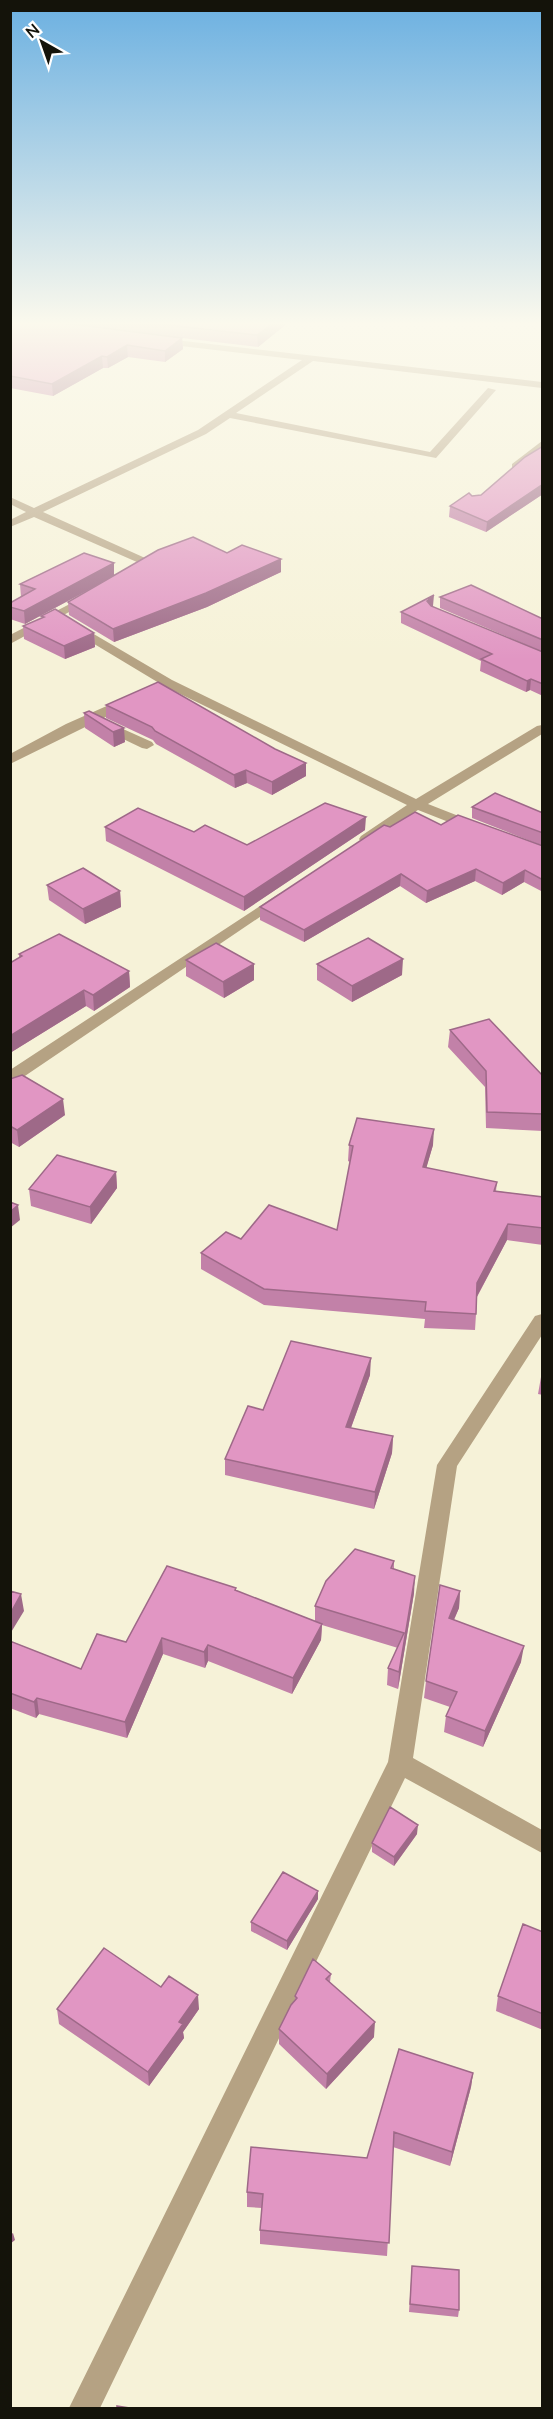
<svg xmlns="http://www.w3.org/2000/svg" width="553" height="2419" font-family="Mulish,sans-serif">
<style>
.lines{fill:none;stroke-linecap:round;stroke-linejoin:round}
.minor{fill:#b5a283;fill-rule:evenodd}
.wall{fill:#c281a8}
.shaded-wall{fill:#9e6988}
.building{fill:#e196c3;stroke:#9e6988;stroke-width:1.5}
</style>
<rect width="100%" height="100%" fill="#f6f2d8"/>
<g class="lines">
<path class="minor" d="M158,338L542,382V388L313,361L236,413L430,452L488,388L496,390L436,458L230,418L206,434L43,512L154,562V566H146L34,517L10,527V520L26,512L10,504V497L34,508L198,430L302,360L155,343L153,341Z
M542,441V449L520,468H512V464Z
M91,593L97,596L95,598L10,644V635Z
M75,623L172,680L416,799L537,726L542,725V734L428,804L479,824L481,827L479,830H469L418,810L366,843L361,842L359,839L361,836L407,805L164,686L71,630V624Z
M127,697L132,698L133,701L132,704L10,764V754L66,724Z
M103,720L152,742L154,745L147,749L142,748L98,727L97,724L98,721Z
M280,893L285,894L287,897L285,900L16,1082L10,1083V1070Z
M542,1314V1335L457,1466L413,1758L542,1830V1853L405,1778L100,2408H69L388,1762L437,1465L535,1316Z"/>
</g>
<path class="wall" d="M10,322H289L258,347L182,338L183,349L165,362L128,357L108,368H103L53,396L10,388Z
M543,441V494L486,532L449,517L450,506L472,496L481,495L541,447Z
M227,553L281,559V572L207,607L114,642L69,615L68,602L96,586L25,624L10,619V603L21,597L20,584L114,563V575Z
M440,597L543,619V652L440,608Z
M433,606L432,607L543,652V696L530,690L526,692L480,671L481,661L401,623V612Z
M41,616L94,633L95,647L65,659L24,639L23,626L42,618Z
M106,705L306,776L272,795L247,783L235,788L156,744L153,740L106,718Z
M89,711L125,742L114,747L85,728L84,713Z
M472,807L543,813V846L472,818Z
M441,825L543,846V892L524,882L502,895L475,881L426,903L400,886L304,942L260,920V907L390,827Z
M105,827L194,832L247,845L365,830L244,911L106,841Z
M47,885L120,891L121,907L85,924L49,900Z
M19,954L129,971L130,987L94,1011L86,1006L10,1053V963L19,958Z
M186,960L254,980L224,998L186,976Z
M317,964L402,975L352,1002L317,980Z
M450,1030L543,1076V1131L486,1128L485,1087L448,1047Z
M10,1079L65,1115L19,1147L10,1142Z
M349,1145H433L426,1168L497,1182L496,1191L543,1197V1245L507,1240L477,1297L476,1314L475,1330L424,1328L425,1319L264,1305L201,1269V1253L241,1239L337,1230L350,1162L348,1161Z
M116,1172L117,1188L91,1224L31,1206L29,1189Z
M370,1375L351,1428L393,1436L392,1453L374,1509L225,1475V1459L263,1410Z
M541,1377H543V1395L538,1394Z
M394,1561V1569L414,1593L398,1689L387,1685L388,1668L398,1648L322,1625L321,1640L292,1694L208,1661L205,1668L163,1654L127,1738L39,1714L36,1718L10,1708V1641L81,1669L126,1642L236,1588V1591L315,1621V1606Z
M460,1591L459,1608L454,1620L521,1662L483,1747L444,1732L446,1716L450,1707L424,1698L426,1681Z
M417,1834L394,1866L372,1852V1843Z
M318,1899L287,1950L251,1931V1922Z
M543,1932V2030L496,2011L498,1996Z
M331,1974L330,1982L374,2037L326,2089L279,2044V2029L295,2001V1996Z
M161,1987L199,2009L183,2032L184,2038L149,2086L59,2024L57,2009Z
M399,2049L473,2073L471,2087L450,2166L393,2147L387,2256L260,2244V2230L262,2208L247,2207V2192L367,2158Z
M412,2266L459,2310L458,2317L409,2312Z"/>
<path class="shaded-wall" d="M275,322H289L258,347L257,335Z
M182,338L183,349L165,362V351Z
M127,345L128,357L108,368L107,357Z
M102,356L103,368L53,396L52,384Z
M543,484V494L486,532L487,522Z
M281,559V572L207,607L114,642L113,629Z
M114,563V576L25,624L24,611Z
M434,595L433,606L427,612V601Z
M94,633L95,647L65,659L64,646Z
M531,679L530,690L526,692L527,681Z
M124,728L125,742L114,747L113,732Z
M306,763V776L272,795V782Z
M246,770L247,783L235,788L234,775Z
M366,817L365,830L244,911V897Z
M476,869L475,881L426,903L427,891Z
M525,870L524,882L502,895L503,883Z
M401,874L400,886L304,942V930Z
M120,891L121,907L85,924L83,909Z
M403,959L402,975L352,1002V986Z
M254,964V980L224,998L223,982Z
M129,971L130,987L94,1011L93,995Z
M84,990L86,1006L10,1053V1036Z
M63,1099L65,1115L19,1147L17,1130Z
M434,1129L433,1145L422,1183L423,1167Z
M116,1172L117,1188L91,1224L90,1207Z
M18,1205L20,1220L10,1228V1212Z
M508,1224L507,1240L475,1300L477,1283Z
M371,1358L370,1375L345,1444L346,1427Z
M393,1436L392,1453L374,1509L375,1492Z
M415,1576L414,1593L398,1689L399,1672Z
M460,1591L459,1608L447,1635L449,1618Z
M21,1594L24,1611L10,1634V1614Z
M322,1624L321,1640L292,1694L293,1678Z
M162,1638L163,1654L127,1738L125,1722Z
M208,1645V1661L205,1668L204,1652Z
M524,1646L521,1662L483,1747L485,1731Z
M37,1698L39,1714L36,1718L34,1702Z
M418,1825L417,1834L394,1866V1857Z
M318,1891V1899L287,1950V1941Z
M198,1995L199,2009L183,2032L184,2038L149,2086L148,2072L179,2022Z
M375,2022L374,2037L326,2089L327,2074Z
M473,2073L471,2087L450,2166L452,2152Z
M13,2233L15,2240L10,2244V2235Z"/>
<path class="building" d="M10,322H56L182,338L165,351L127,345L107,357L102,356L52,384L10,376Z
M142,322H275L257,335Z
M543,446V484L487,522L450,506L469,493L472,496L481,495L525,457Z
M193,537L227,553L242,545L281,559L206,593L113,629L68,602L158,550Z
M84,553L114,563L24,611L10,607V603L35,589L20,584Z
M471,585L543,619V640L440,597Z
M434,595L427,601L431,606L543,652V684L531,679L527,681L481,659L492,654L401,612Z
M55,609L94,633L64,646L23,626L44,617L41,616Z
M158,682L275,749L306,763L272,782L246,770L234,775L155,731L152,727L106,705Z
M89,711L124,728L113,732L84,713Z
M495,793L543,813V833L472,807Z
M325,803L366,817L244,897L105,827L138,808L194,832L205,825L247,845Z
M415,812L441,825L458,815L543,846V880L525,870L503,883L476,869L427,891L401,874L304,930L260,907L384,825L390,827Z
M83,868L120,891L83,909L47,885Z
M59,934L129,971L93,995L84,990L10,1036V963L22,956L19,954Z
M368,938L403,959L352,986L317,964Z
M216,943L254,964L223,982L186,960Z
M489,1019L543,1076V1114L487,1112L486,1071L450,1030Z
M22,1075L63,1099L17,1130L10,1126V1079Z
M357,1118L434,1129L423,1167L497,1182L494,1191L543,1197V1228L508,1224L477,1283L476,1314L425,1311L426,1302L264,1289L201,1253L226,1232L241,1239L269,1205L337,1230L353,1146L349,1145Z
M57,1155L116,1172L90,1207L29,1189Z
M10,1202L18,1205L10,1212Z
M291,1341L371,1358L346,1427L393,1436L375,1492L225,1459L248,1406L263,1410Z
M355,1549L394,1561L391,1568L415,1576L399,1672L388,1668L404,1633L315,1606L326,1581Z
M167,1566L236,1588L235,1590L322,1624L293,1678L208,1645L204,1652L162,1638L125,1722L37,1698L34,1702L10,1693V1641L81,1669L97,1634L126,1642Z
M440,1585L460,1591L449,1618L524,1646L485,1731L446,1716L457,1692L426,1681Z
M10,1591L21,1594L10,1614Z
M390,1807L418,1825L394,1857L372,1843Z
M283,1872L318,1891L287,1941L251,1922Z
M523,1924L543,1932V2014L498,1996Z
M104,1948L161,1987L169,1976L198,1995L179,2022L183,2024L148,2072L57,2009Z
M313,1959L331,1974L326,1979L375,2022L327,2074L279,2029L291,2005L297,1998L295,1996Z
M399,2049L473,2073L452,2152L394,2132L389,2243L260,2230L263,2194L247,2192L251,2147L367,2158Z
M412,2266L459,2270V2310L410,2304Z
M117,2406L136,2409H117Z"/>
<linearGradient id="sky" x2="0" y2="1"><stop stop-color="#6bb0e1"/><stop offset="0.49" stop-color="#fbf9ed"/><stop offset="1" stop-color="#fbf9ed" stop-opacity="0"/></linearGradient>
<rect width="553" height="660" fill="url(#sky)"/>
<rect width="553" height="2419" fill="none" stroke="#14130a" stroke-width="24"/>
<g transform="translate(42 42) rotate(320)" stroke="#ffffff" stroke-width="4.5" paint-order="stroke">
<path d="M0-4.5L10 22L0 15L-10 22Z" fill="#14130a"/>
<text y="-9" font-size="16" font-weight="bold" text-anchor="middle" fill="#14130a">N</text>
</g>
</svg>
